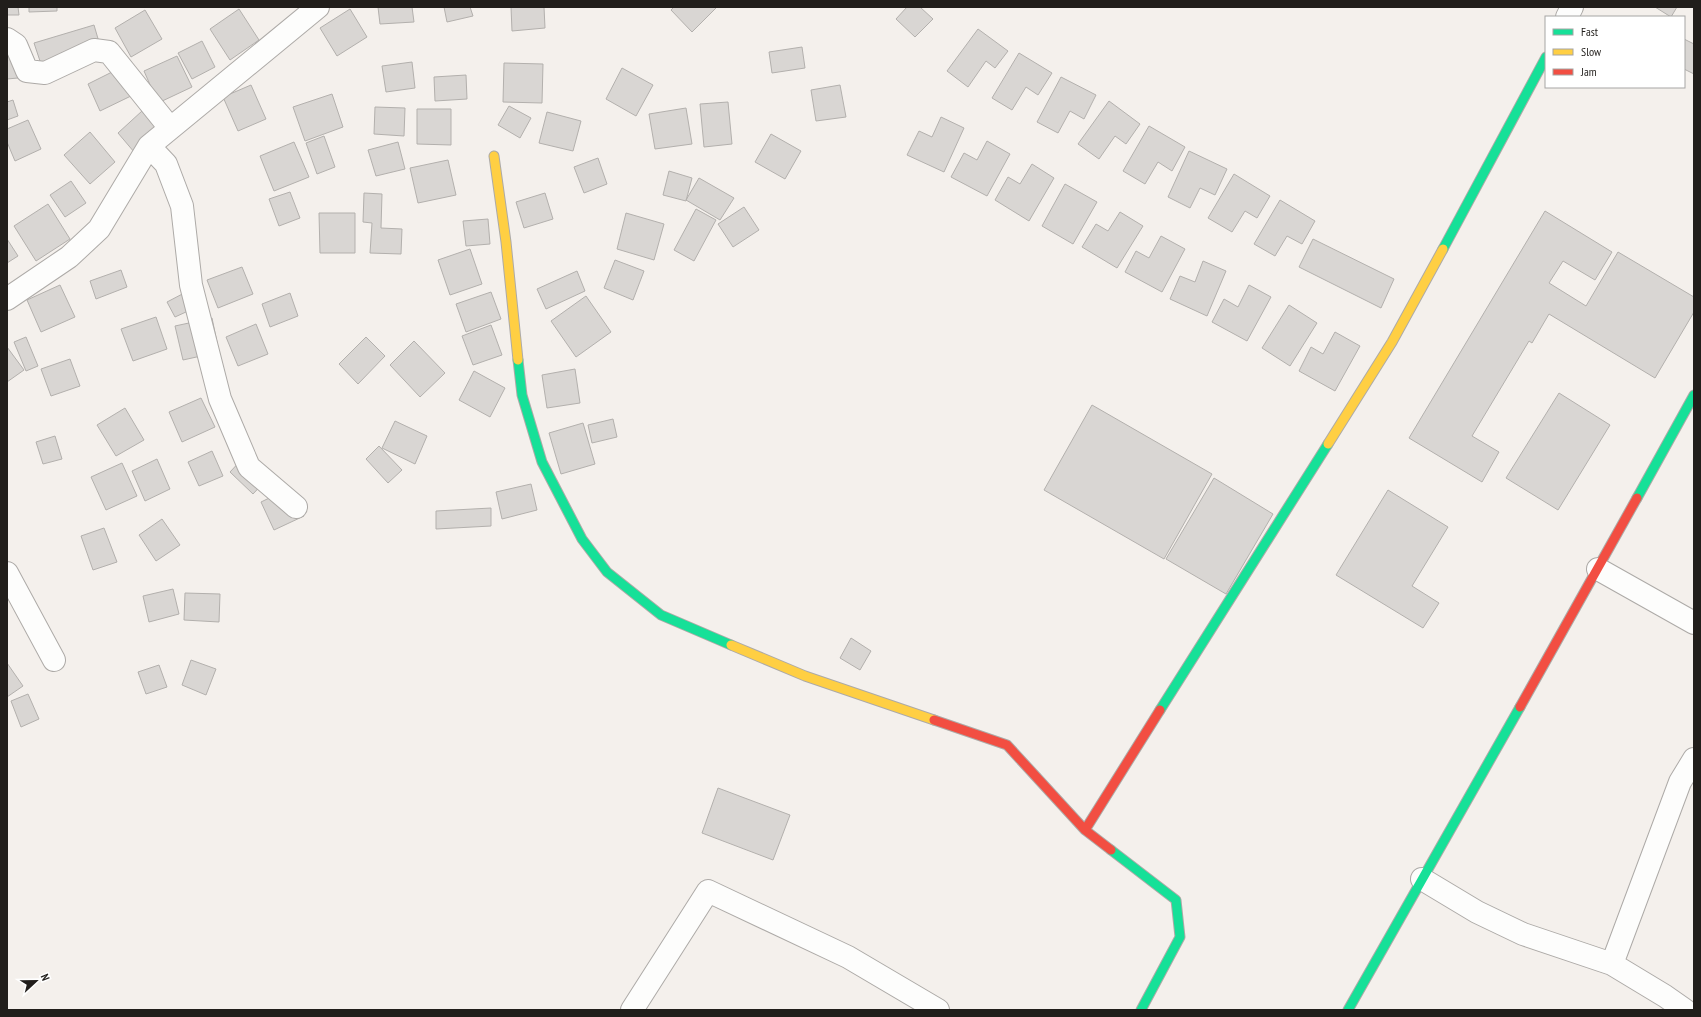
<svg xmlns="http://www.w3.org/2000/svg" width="1701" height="1017" font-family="'PT Sans Narrow',sans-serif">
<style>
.building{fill:#d9d6d3;stroke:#b3b0ad}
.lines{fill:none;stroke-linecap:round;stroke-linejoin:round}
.street-casing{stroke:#adaaa7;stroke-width:24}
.fast-casing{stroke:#adaaa7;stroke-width:11}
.slow-casing{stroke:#adaaa7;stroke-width:11}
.jam-casing{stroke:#adaaa7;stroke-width:11}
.street{stroke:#fdfdfc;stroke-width:22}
.fast{stroke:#16e098;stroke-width:9}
.slow{stroke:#ffcf43;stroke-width:9}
.jam{stroke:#f24e42;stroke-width:9}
</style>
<rect width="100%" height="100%" fill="#f4f0ec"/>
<path class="building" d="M7,7H18L19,15H7Z
M29,7H57V11L29,12Z
M378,7H412L414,22L380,24Z
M444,7H470L473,16L447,22Z
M511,7H544L545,28L512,31Z
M674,7H717L692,32L671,10Z
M907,7H920L933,19L915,37L896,19Z
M1655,7H1677L1671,17Z
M239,9L259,40L230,60L210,29Z
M350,9L367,37L337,56L320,28Z
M145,10L162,39L131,57L115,28Z
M94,25L101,49L42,67L34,43Z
M978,29L1008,51L995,68L986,61L968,87L947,71Z
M1684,39L1694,44V74L1684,69Z
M202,41L215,67L192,79L178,53Z
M7,44L29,77L7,79Z
M802,47L805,68L772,73L769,52Z
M1019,53L1052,73L1038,95L1026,87L1012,110L992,98Z
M177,56L192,87L158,103L144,71Z
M412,62L415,88L386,92L382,66Z
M504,63L543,64L542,103L503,102Z
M120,68L133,95L100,111L88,84Z
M622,68L653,85L636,116L606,99Z
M466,75L467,99L435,101L434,77Z
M1061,77L1096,95L1084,119L1070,111L1058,133L1037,122Z
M251,85L266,119L238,131L223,97Z
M840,85L846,117L816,121L811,90Z
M332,94L343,127L305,141L293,107Z
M13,100L18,116L7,120V102Z
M1109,101L1140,124L1126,144L1115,136L1099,159L1078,144Z
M728,102L732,144L704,147L700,104Z
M509,106L531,118L520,138L498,125Z
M375,107L405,108L404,136L374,134Z
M686,108L692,144L655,149L649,114Z
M417,109H451V145L417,144Z
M142,111L164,137L140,159L118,133Z
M547,112L581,121L573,151L539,143Z
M941,117L964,128L944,172L907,155L919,131L932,137Z
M28,120L41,149L15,161L7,142V129Z
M1149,126L1185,147L1172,171L1158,162L1145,184L1123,171Z
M90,132L115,162L90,184L64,155Z
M771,134L801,151L785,179L755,162Z
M324,136L335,167L317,174L306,143Z
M987,141L1010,154L987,196L951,177L964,153L977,160Z
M294,142L309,177L274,191L260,156Z
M398,142L405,169L376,176L368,150Z
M1189,151L1227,169L1215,195L1200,188L1190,208L1168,197Z
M598,158L607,184L584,193L574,167Z
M448,160L456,195L418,203L410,168Z
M1032,164L1054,178L1029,221L995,200L1008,177L1020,184Z
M669,171L692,178L686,201L663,195Z
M1234,174L1270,196L1257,218L1245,211L1232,232L1208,218Z
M699,178L734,198L720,220L686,200Z
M71,181L86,203L65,217L50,195Z
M1065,184L1097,202L1073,244L1042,226Z
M290,192L300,218L279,226L269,199Z
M364,193L382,194L381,228L402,229L401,254L370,253L372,223L363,222Z
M545,193L553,219L524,228L516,202Z
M1280,200L1315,221L1302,244L1287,236L1275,256L1254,244Z
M48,204L70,239L36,261L14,226Z
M744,207L759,230L733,247L718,224Z
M696,209L716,220L694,261L674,250Z
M1545,211L1612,252L1595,280L1563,261L1549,283L1586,306L1618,252L1694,297V312L1655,378L1549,314L1532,343L1529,341L1472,436L1499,452L1482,482L1409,438Z
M1120,212L1143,226L1117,268L1082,247L1096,224L1108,231Z
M319,213H355V253H320Z
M626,213L664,224L654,260L617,249Z
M488,219L490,244L466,246L463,221Z
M1161,236L1185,249L1162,292L1125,272L1136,251L1149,258Z
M7,239L18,256L7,263Z
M1313,239L1394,279L1381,308L1299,267Z
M470,249L482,284L450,295L438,260Z
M615,260L644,271L633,300L604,288Z
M1203,261L1226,271L1207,316L1170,299L1180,276L1195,282Z
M242,267L253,294L218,308L207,280Z
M121,270L127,287L96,299L90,281Z
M577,271L585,291L546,309L537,289Z
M60,285L75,317L41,332L27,300Z
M1249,285L1271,297L1247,341L1212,322L1224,299L1238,307Z
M190,290L199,306L175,317L167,302Z
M491,292L501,319L466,332L456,304Z
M290,293L298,316L270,327L262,304Z
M586,296L611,332L576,357L551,321Z
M1289,305L1317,323L1290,366L1262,348Z
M156,317L167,349L133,361L121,329Z
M212,318L219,352L183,360L175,326Z
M256,324L268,354L238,366L226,337Z
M491,325L502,355L473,365L462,336Z
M1335,332L1360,346L1335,391L1299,371L1311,347L1323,354Z
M26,337L38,366L26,371L14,342Z
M366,337L385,356L358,384L339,364Z
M414,341L445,373L420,397L390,365Z
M7,347L24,370L7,382Z
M70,359L80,386L51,396L41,369Z
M575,369L580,403L547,408L542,375Z
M474,371L505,388L490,417L459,400Z
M1559,393L1610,425L1558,510L1506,478Z
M201,398L215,427L182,442L169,412Z
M1092,405L1212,474L1164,559L1044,490Z
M125,408L144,440L116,456L97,425Z
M613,419L617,437L592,443L588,425Z
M395,421L427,436L415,464L382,448Z
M583,423L595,464L561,474L549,433Z
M55,436L62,459L43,464L36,442Z
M379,446L402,470L388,483L366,459Z
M212,451L223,476L199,486L188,462Z
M244,457L267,479L253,494L230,472Z
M157,459L170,489L145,501L132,471Z
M122,463L137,496L106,510L91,477Z
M1214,478L1273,514L1226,594L1166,559Z
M531,484L537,510L502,519L496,492Z
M290,488L304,516L274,530L261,502Z
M1388,490L1448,527L1412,586L1439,603L1423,628L1336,575Z
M491,508V526L436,529V511Z
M162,519L180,545L156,561L139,535Z
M104,528L117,562L93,570L81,536Z
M173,589L179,614L149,622L143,596Z
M185,593L220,594L219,622L184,620Z
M851,638L871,651L860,670L840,658Z
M191,660L216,669L206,695L182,685Z
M7,663L23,686L7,697Z
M159,665L167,687L146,694L138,672Z
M28,694L39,719L21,727L11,701Z
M718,788L790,815L773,860L702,833Z"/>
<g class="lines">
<defs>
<path id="street" d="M1567,17L1572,7
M7,39L16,45L27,71L45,73L94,50L109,52L170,128
M149,146L166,164L182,206L191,285L220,399L249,467L296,507
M7,299L69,257L99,229L149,146L318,7
M1598,569L1694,623
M7,573L54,660
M1422,879L1477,912L1523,934L1612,964L1665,996L1685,1010
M1612,964L1680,782L1694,759
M632,1010L708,891L848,957L938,1010"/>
<path id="fast" d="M1443,249L1546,57
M518,360L522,395L542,462L582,539L607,572L661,615L731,645
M1637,498L1694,395
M1160,710L1328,444
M1111,850L1176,900L1180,937L1141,1010
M1348,1010L1520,707"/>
<path id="slow" d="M494,156L506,242L518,360
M1328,444L1392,342L1443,249
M731,645L805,676L934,720"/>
<path id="jam" d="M1520,707L1637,498
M934,720L1007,745L1085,830L1111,850
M1085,830L1160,710"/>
</defs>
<use href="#street" class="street-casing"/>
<use href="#fast" class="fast-casing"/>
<use href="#slow" class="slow-casing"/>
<use href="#jam" class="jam-casing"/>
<use href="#street" class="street"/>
<use href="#fast" class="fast"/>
<use href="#slow" class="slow"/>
<use href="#jam" class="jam"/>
</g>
<rect width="1701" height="1017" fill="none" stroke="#211e1b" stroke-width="16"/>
<rect x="1545" y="16" width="140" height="72" fill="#ffffff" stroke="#a6a5a4"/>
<rect x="1553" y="29" width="20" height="6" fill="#16e098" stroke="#a6a5a4"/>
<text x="1581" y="36" font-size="12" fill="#211e1b">Fast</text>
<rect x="1553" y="49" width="20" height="6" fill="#ffcf43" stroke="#a6a5a4"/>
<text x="1581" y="56" font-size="12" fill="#211e1b">Slow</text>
<rect x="1553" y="69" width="20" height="6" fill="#f24e42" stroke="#a6a5a4"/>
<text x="1581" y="76" font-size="12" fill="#211e1b">Jam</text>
<g transform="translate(36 981) rotate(68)" stroke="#ffffff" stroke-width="3" paint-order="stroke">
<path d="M0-3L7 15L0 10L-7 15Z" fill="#211e1b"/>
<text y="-6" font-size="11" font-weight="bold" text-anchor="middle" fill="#211e1b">N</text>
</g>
</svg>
